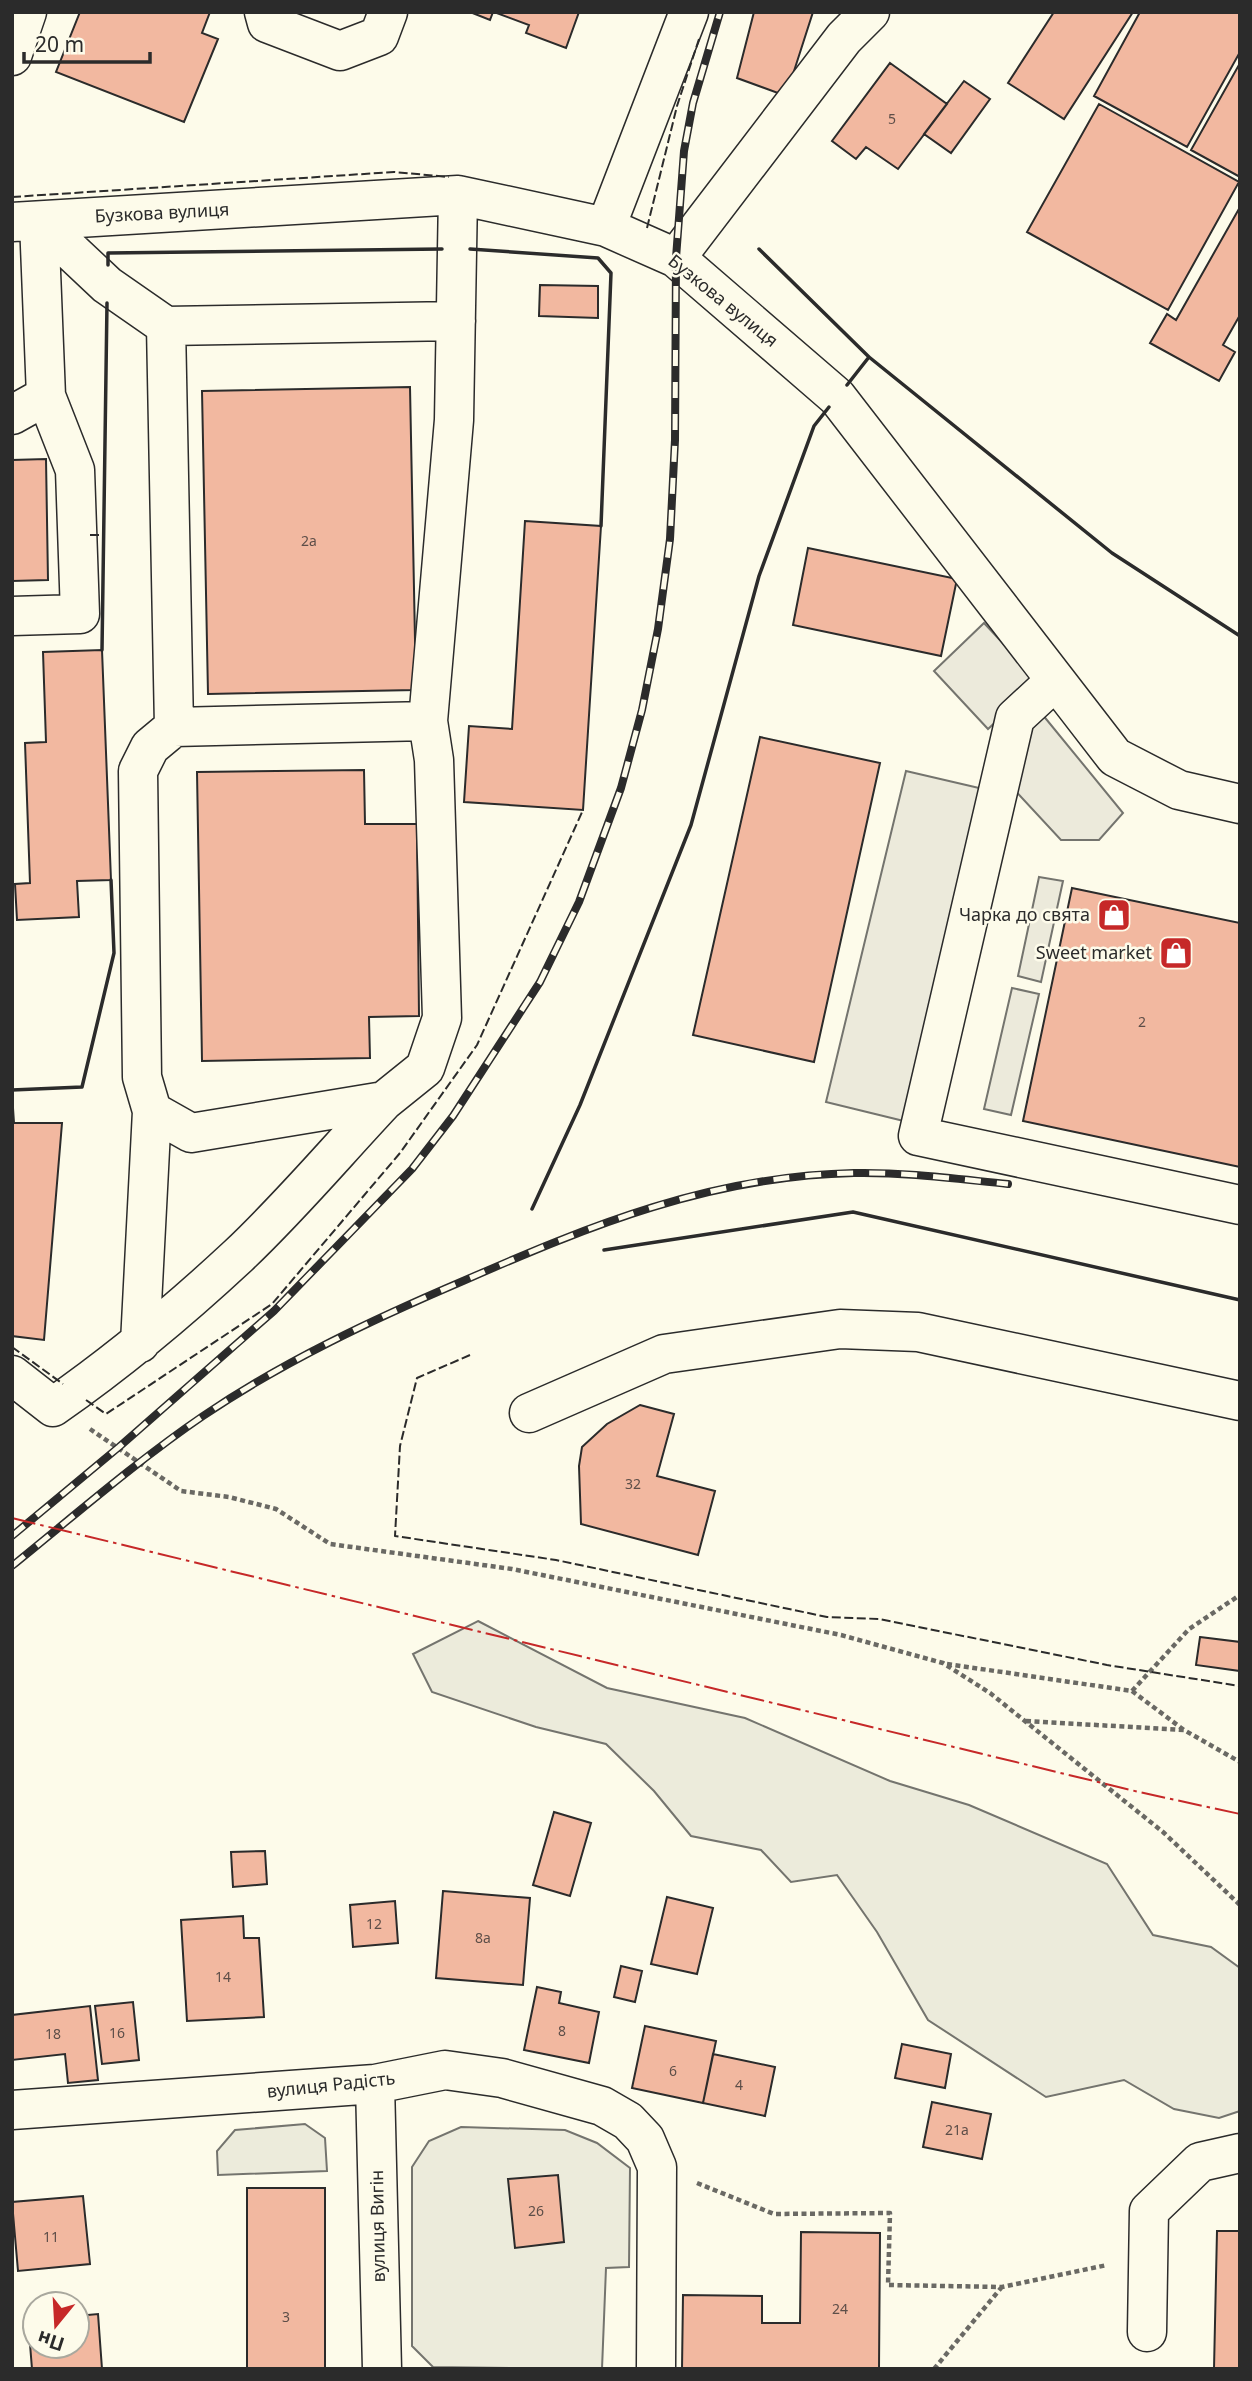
<svg xmlns="http://www.w3.org/2000/svg" width="1252" height="2381" font-family="'Noto Sans',sans-serif">
<style>
.green{fill:#ecebdb;stroke:#74746e;stroke-width:2}
.parking{fill:#eceadb;stroke:#74746e;stroke-width:2}
.building{fill:#f2b8a0;stroke:#2b2b2b;stroke-width:2}
.lines{fill:none;stroke-linecap:round;stroke-linejoin:round}
.minor-casing{stroke:#2b2b2b;stroke-width:41}
.path{stroke:#6a6964;stroke-width:4.5;stroke-dasharray:5 3.5;stroke-linecap:butt}
.minor{stroke:#fdfbea;stroke-width:38}
.rail-casing{stroke:#2b2b2b;stroke-width:8}
.rail{stroke:#fdfbea;stroke-width:5;stroke-dasharray:16;stroke-linecap:butt}
.fence{stroke:#2b2b2b;stroke-width:2;stroke-dasharray:9 3.5;stroke-linecap:butt}
.wall{stroke:#2b2b2b;stroke-width:3.5}
.power{stroke:#c62828;stroke-width:2;stroke-dasharray:24 5 3.5 5;stroke-linecap:butt}
.labels{text-anchor:middle;stroke-width:5;stroke-linejoin:round;paint-order:stroke}
.number-label{font-size:14px;fill:#5d4e48}
.street-label{font-size:18px;fill:#2b2b2b;stroke:#fdfbea}
.poi-label{font-size:18px;fill:#2b2b2b;stroke:#fdfbea;text-anchor:end}
</style>
<rect width="100%" height="100%" fill="#fdfbea"/>
<path class="green" d="M478,1621L607,1688L745,1718L890,1781L969,1805L1107,1864L1153,1935L1211,1947L1240,1968V2111L1219,2118L1174,2109L1124,2080L1046,2097L928,2020L877,1932L837,1875L791,1882L761,1850L691,1836L654,1791L606,1744L536,1727L432,1692L413,1654Z
M305,2124L325,2138L327,2171L218,2175L217,2151L235,2130Z
M461,2127L565,2130L597,2143L630,2168L629,2267L606,2268L602,2369L433,2367L412,2346V2167L429,2141Z"/>
<path class="parking" d="M984,623L1039,682L988,729L934,671Z
M1042,714L1123,813L1099,840H1061L1010,785L1022,732Z
M906,771L992,791L912,1123L826,1102Z
M1039,877L1063,881L1041,982L1018,976Z
M1012,988L1039,994L1011,1115L984,1109Z"/>
<path class="building" d="M80,12H210L202,33L218,39L184,122L56,72Z
M470,12H493L490,20Z
M494,12H579L566,48L526,33L529,25Z
M754,12H813L786,96L737,78Z
M1054,12H1133L1064,119L1008,83Z
M1140,12H1240V52L1187,147L1094,96Z
M890,63L947,104L898,169L866,147L856,159L832,141Z
M1240,63V177L1191,150Z
M964,81L990,99L951,153L924,134Z
M1099,104L1239,182L1168,310L1027,232Z
M1240,207V315L1223,345L1235,352L1219,381L1150,343L1167,314L1176,320Z
M540,285L598,286V318L539,316Z
M410,387L416,690L208,694L202,391Z
M46,459L48,580L12,581V460Z
M525,521L601,526L583,810L464,802L469,726L512,729Z
M808,548L957,579L941,656L793,625Z
M102,650L111,880L77,881L79,917L17,920L15,884L30,883L25,743L46,742L43,652Z
M760,737L880,763L814,1062L693,1035Z
M364,770L365,824H417L419,1016L369,1017L370,1058L202,1061L197,772Z
M1072,888L1240,923V1167L1023,1121Z
M12,1093L14,1123H62L44,1340L12,1336Z
M640,1405L674,1414L657,1476L715,1491L698,1555L581,1524L579,1466L582,1447L607,1424Z
M1200,1637L1240,1642V1671L1196,1665Z
M554,1812L591,1823L570,1896L533,1885Z
M265,1851L267,1884L233,1887L231,1852Z
M443,1891L530,1898L523,1985L436,1978Z
M667,1897L713,1908L697,1974L651,1964Z
M395,1901L398,1943L353,1947L350,1905Z
M243,1916L244,1938H259L264,2017L187,2021L181,1920Z
M621,1966L642,1971L635,2002L614,1997Z
M537,1987L561,1992L559,2003L599,2012L589,2063L524,2050Z
M133,2002L139,2060L102,2064L95,2006Z
M90,2006L98,2080L68,2083L65,2054L12,2060V2015Z
M645,2026L716,2041L703,2103L632,2088Z
M902,2044L951,2054L945,2088L895,2078Z
M713,2054L775,2067L765,2116L703,2103Z
M932,2102L991,2114L982,2159L923,2147Z
M558,2175L564,2242L515,2248L508,2179Z
M247,2188H325V2369H247Z
M83,2196L90,2264L18,2271L12,2202Z
M1217,2231H1240V2369H1214Z
M801,2232L880,2233L879,2369H682L683,2295L762,2296V2323H800Z
M98,2314L102,2369H32L28,2319H35V2346H77V2316Z"/>
<g class="lines">
<defs>
<path id="minor" d="M264,12L267,23L340,51L379,36L388,12
M12,56L27,12
M39,221L107,285L166,326L174,727
M12,222L458,195L606,227L676,258L837,397L1115,757L1179,790L1240,804
M606,227L689,12
M676,258L844,38L870,12
M166,326L456,321
M12,415L46,396L39,221
M12,616L80,614L75,470L46,396
M1055,681L1015,718L918,1136L1240,1205
M428,721L174,727L150,747L138,771L142,1077L152,1111L191,1133L384,1101L425,1068L442,1018L434,760L428,721L454,420L458,195
M140,1343L152,1111
M12,1375L53,1407C119,1361 180,1310 238,1256C290,1207 336,1152 384,1101
M529,1413L664,1354L840,1329L918,1332L1240,1401
M375,2084L382,2369
M12,2110L375,2084L445,2070L502,2078L602,2106L628,2121L645,2139L657,2167L656,2369
M1147,2332L1149,2211L1200,2162L1240,2153"/>
</defs>
<use href="#minor" class="minor-casing"/>
<path class="path" d="M90,1429L181,1491L229,1497L276,1509L330,1544L512,1569L841,1635L943,1663L990,1693L1163,1832L1240,1905
M947,1664L1132,1691L1189,1629L1240,1595
M1132,1691L1184,1730
M1026,1721L1184,1730L1240,1762
M697,2183L774,2214L890,2213L888,2285L1002,2287L1107,2265
M934,2369L1001,2288"/>
<use href="#minor" class="minor"/>
<defs>
<path id="rail" d="M12,1536L119,1447L274,1311L412,1169L453,1116L540,982L579,902L621,788L642,710L658,629L670,539L675,440L676,258L684,151L693,103L720,12
M12,1566C75,1515 137,1461 203,1416C284,1361 374,1319 463,1281C591,1225 711,1176 854,1173C906,1172 957,1179 1008,1184"/>
</defs>
<use href="#rail" class="rail-casing"/>
<use href="#rail" class="rail"/>
<path class="fence" d="M12,197L394,172L449,177
M647,228L677,106L699,39
M90,535H104
M12,1347L63,1384
M470,1355L417,1378L400,1446L395,1536L556,1560L827,1617L879,1619L1107,1665L1240,1686
M86,1400L106,1414L272,1304L400,1153L477,1045L583,810"/>
<path class="wall" d="M470,249L598,258L611,273L601,526
M759,249L869,357L847,385
M108,265V253L442,249
M869,357L1112,553L1240,636
M102,650L107,303
M12,1090L82,1087L114,953L111,880
M532,1209L580,1105L691,825L759,576L814,426L829,407
M604,1250L853,1212L1240,1300"/>
<path class="power" d="M12,1518L1139,1792L1240,1814"/>
</g>
<defs>
<symbol id="shop-square" viewBox="-11 -11 22 22"><rect x="-9" y="-9" width="18" height="18" rx="4" fill="#c62828" stroke="#fdfbea"/><path d="M-5-2.5h2.3a2.7 3.5 0 0 1 5.4 0H5L5.5 6h-11ZM-1.5-2.5h3a1.5 2.3 0 0 0-3 0Z" fill="#fff"/></symbol>
</defs>
<g fill-rule="evenodd">
<use href="#shop-square" x="1095" y="896" width="38" height="38"/>
<use href="#shop-square" x="1157" y="934" width="38" height="38"/>
</g>
<g class="labels">
<g class="number-label">
<text x="892" y="124">5</text>
<text x="309" y="546">2а</text>
<text x="1142" y="1027">2</text>
<text x="633" y="1489">32</text>
<text x="374" y="1929">12</text>
<text x="483" y="1943">8а</text>
<text x="223" y="1982">14</text>
<text x="562" y="2036">8</text>
<text x="117" y="2038">16</text>
<text x="53" y="2039">18</text>
<text x="673" y="2076">6</text>
<text x="739" y="2090">4</text>
<text x="957" y="2135">21а</text>
<text x="536" y="2216">26</text>
<text x="51" y="2242">11</text>
<text x="840" y="2314">24</text>
<text x="286" y="2322">3</text>
</g>
<g class="street-label">
<text transform="translate(162 213) rotate(-3)" y="6">Бузкова вулиця</text>
<text transform="translate(723 301) rotate(39)" y="6">Бузкова вулиця</text>
<text transform="translate(331 2085) rotate(-6)" y="6">вулиця Радість</text>
<text transform="translate(378 2226) rotate(-91)" y="6">вулиця Вигін</text>
</g>
<g class="poi-label">
<text x="1090" y="921">Чарка до свята</text>
<text x="1152" y="959">Sweet market</text>
</g>
</g>
<rect width="1252" height="2381" fill="none" stroke="#2b2b2b" stroke-width="28"/>
<g transform="translate(56 2325) rotate(198)"><circle r="33" fill="#fdfbea" stroke="#a9a89e" stroke-width="2"/>
<path d="M0-5L12 26L0 18L-12 26Z" fill="#c62828"/>
<text y="-10" font-size="19" font-weight="bold" text-anchor="middle" fill="#2b2b2b">Пн</text>
</g>
<path d="M24 52v10h126v-10" fill="none" stroke="#2b2b2b" stroke-width="3.5"/>
<text x="35" y="52" font-size="21" fill="#2b2b2b" stroke="#fdfbea" stroke-width="5" paint-order="stroke">20 m</text>
</svg>
